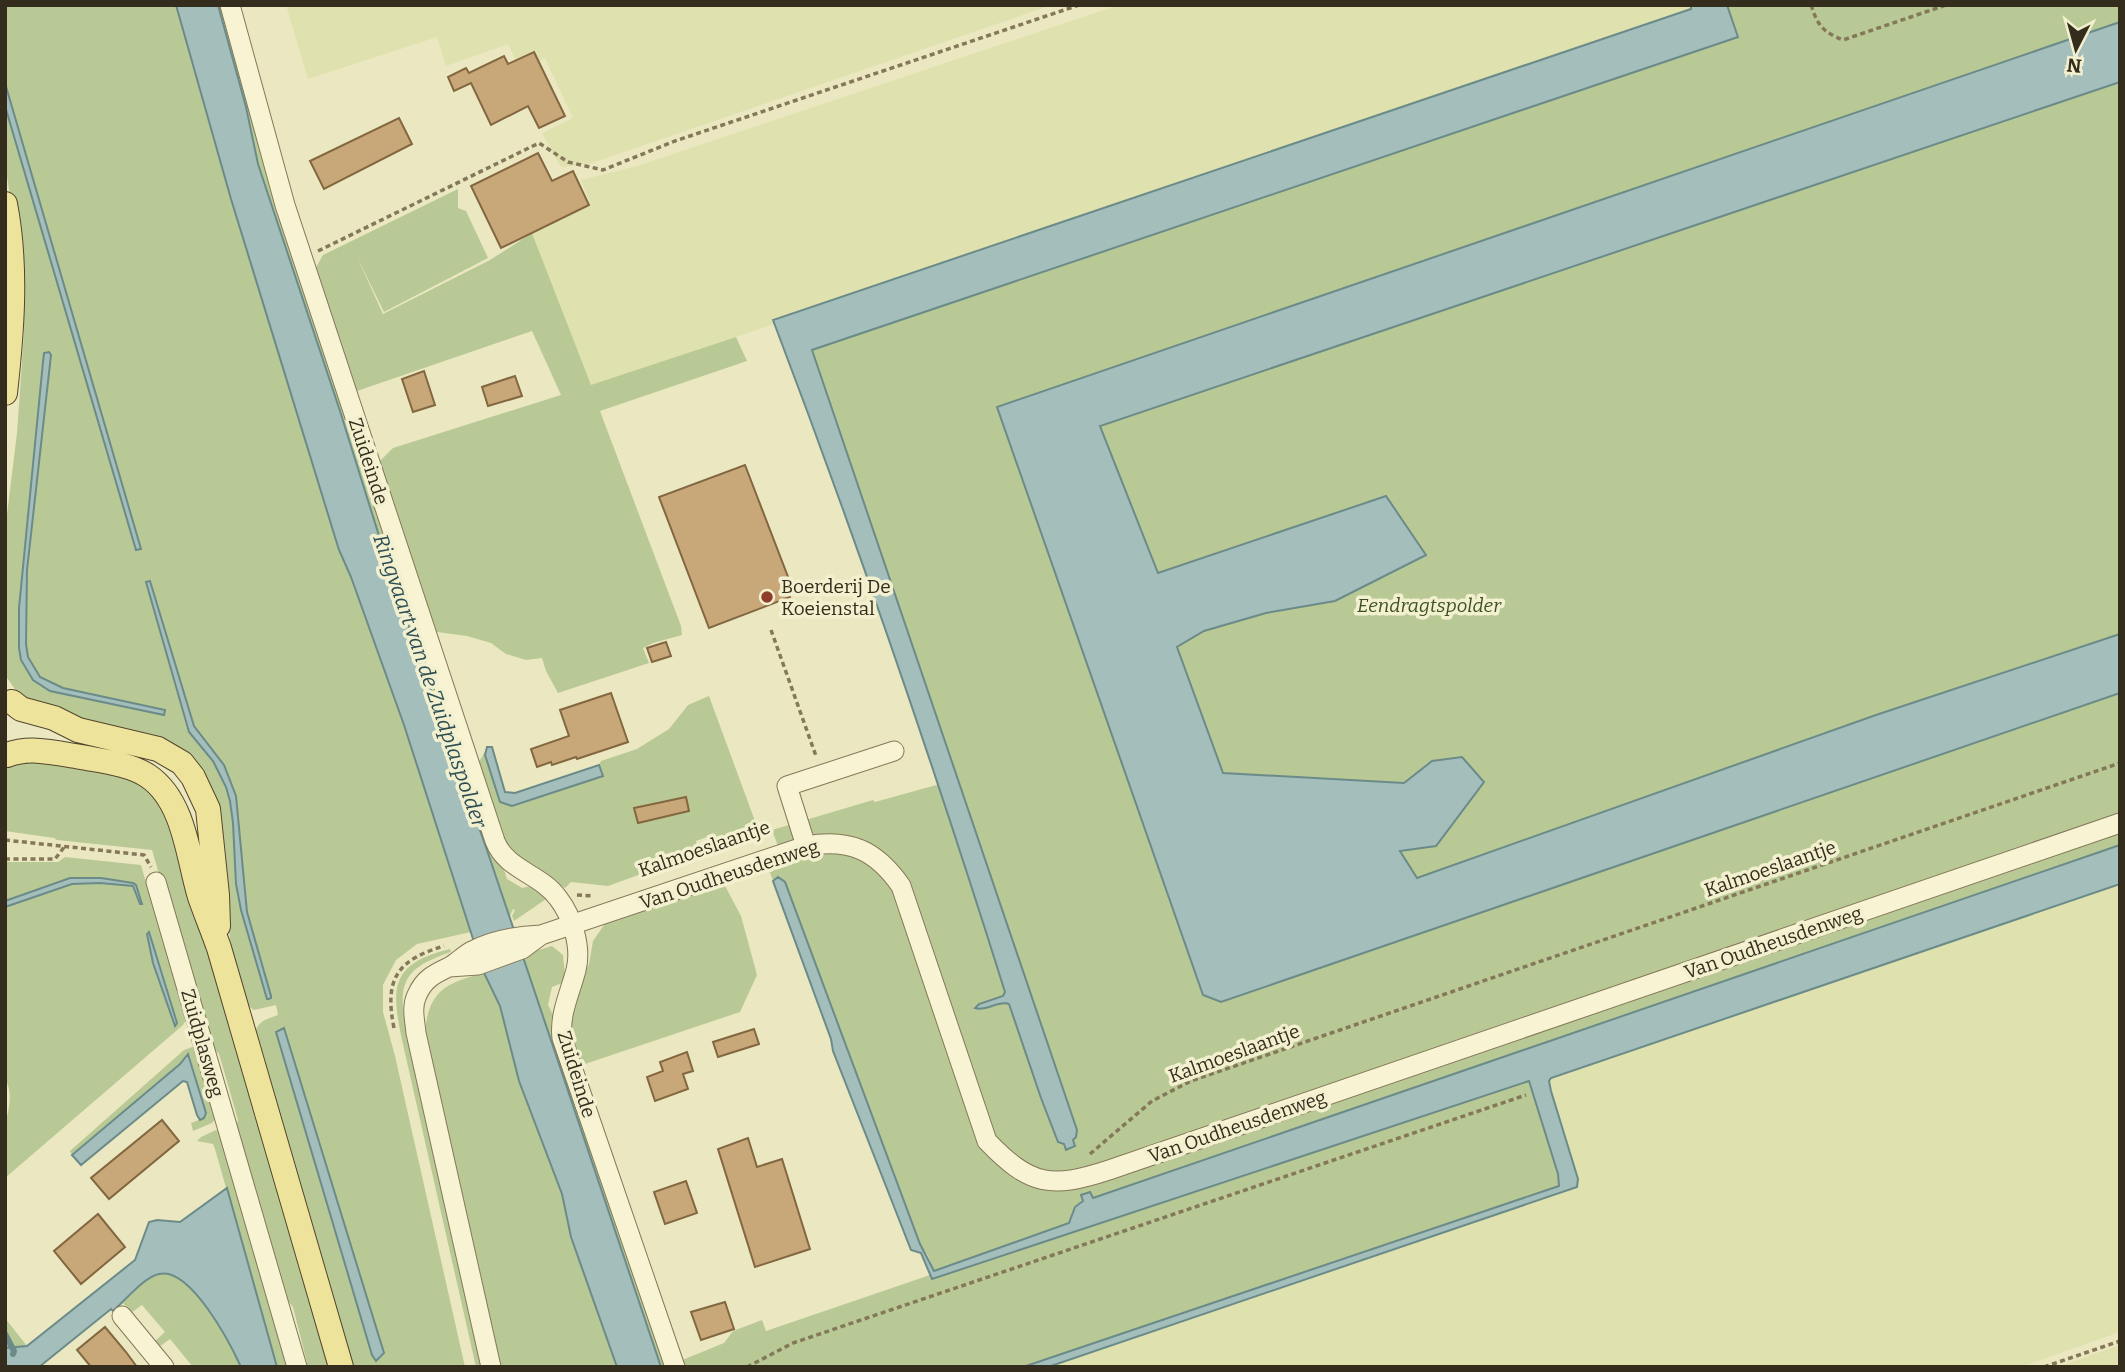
<svg xmlns="http://www.w3.org/2000/svg" width="2125" height="1372" font-family="Bitter,serif">
<style>
.farmland{fill:#dfe1af}
.green{fill:#b9c996;fill-rule:evenodd}
.water{fill:#a3bebb;stroke:#6b8b89;stroke-width:2}
.lines{fill:none;stroke-linecap:round;stroke-linejoin:round}
.stream{stroke:#6b8b89;stroke-width:6}
.building{fill:#c8a878;stroke:#826740;stroke-width:2}
.minor-casing{stroke:#847859;stroke-width:21}
.major-casing{stroke:#52452e;stroke-width:26}
.path{stroke:#847859;stroke-width:3.5;stroke-dasharray:5 3.5;stroke-linecap:butt}
.minor{stroke:#f7f3d3;stroke-width:19}
.major{stroke:#eee39a;stroke-width:24}
.poi-dot{fill:#903e2c;stroke:#f3f0d0;stroke-width:2.5}
.labels{text-anchor:middle;stroke-width:7;stroke-linejoin:round;paint-order:stroke}
.street-label{font-size:19px;fill:#342d1d;stroke:#f3f0d0}
.poi-label{font-size:19px;fill:#342d1d;stroke:#f3f0d0;text-anchor:start}
.park-label{font-size:19px;font-style:italic;fill:#3d5025;stroke:#f3f0d0}
.water-label{font-size:21px;font-style:italic;fill:#2d4f53;stroke:#f3f0d0}
</style>
<rect width="100%" height="100%" fill="#ebe7c1"/>
<path class="farmland" d="M286,5H1052L592,163L564,167L560,166L542,133L573,118L545,58L521,70L508,44L446,66L437,37L308,79Z
M1119,5H1691L1692,9L773,320L774,324L591,386L532,233L590,203L581,180L637,166Z
M2120,884V1332L2021,1367H1048L1577,1187L1578,1179L1551,1091L1549,1081L1551,1078Z
M2120,1345V1367H2057Z"/>
<path class="green" d="M5,5H176L231,199L339,550L351,577L404,725L471,932L417,944L396,960L383,985V1012L395,1056L465,1367H353L255,1032C259,1020 268,1019 278,1015L276,1005L254,1010L247,1005L231,947L217,838L183,750L170,741L151,734L43,711L17,692L5,675V531L17,433L24,333L23,288L5,162V106L136,550L141,548L5,83ZM48,352L51,355L27,570L26,644L28,657L33,668L40,677L63,688L164,710L40,686L21,660L19,648V608L43,362L44,353ZM150,581L194,726L224,765L236,796L247,912L271,998H267L241,910L236,884L233,823L230,801L226,787L213,761L188,732L146,583ZM284,1029L384,1353L377,1360L276,1032Z
M218,5H222L507,879L522,888L531,886L546,899L514,921L512,916L515,910L513,909L509,918L396,590L340,411L258,164L246,107Z
M1709,5H2120V851L934,1271L928,1256L920,1244L785,882L778,877L773,881L768,867L784,862L772,830L873,800L875,802L947,782L794,340Z
M458,189V208L466,211L488,258L384,312L357,257L383,314L490,260L532,233L591,385L736,337L747,361L600,411L681,626L682,635L653,643L643,648L649,663L558,693L546,671L542,658L526,660L506,654L491,643L467,636L437,632L387,497L377,464L393,448L561,395L532,331L357,391L346,366L315,269L323,255Z
M709,696L759,832L714,848L710,836L696,841L699,853L608,886L571,882L565,888L510,852L503,842L477,765L486,750L485,755L500,802L603,776L599,765L601,761L637,749L669,729L688,705Z
M40,759L141,782L169,812L331,1367H306L307,1363L293,1307L282,1294L235,1131L238,1120L224,1071L219,1054L209,1044L152,850L57,840L54,838L5,831V768L14,763Z
M65,857L141,865L145,879H149L189,1014L183,1025L5,1178C5,1162 3,1144 5,1127C8,1110 14,1095 5,1078V907L72,884L100,883L133,886L140,904L136,886L70,878L5,901V862H58Z
M723,882L741,916L757,975L740,1012L579,1066L568,1026L584,973L589,964L593,941L606,922Z
M552,946L563,955L565,975L562,983L552,987L548,1005L553,1015L551,1024L553,1035L665,1367H661L522,955Z
M450,949L451,952C397,970 399,987 407,1038L481,1367H476L402,1040C391,987 390,964 450,949Z
M484,973L500,1006L519,1081L562,1194L571,1237L617,1367H501L425,1030C430,989 447,983 484,973Z
M192,1047L200,1050L217,1117L212,1123L193,1131L191,1123L204,1118L206,1113L190,1057L187,1054L180,1064L72,1155L70,1151L184,1050Z
M1529,1080L1558,1174L1559,1186L1023,1367H682L680,1361L724,1343L733,1331L762,1320L766,1331L930,1275L932,1279Z
M216,1130L221,1132L291,1367H277L215,1149L213,1144L197,1141L201,1137Z
M165,1273C195,1277 229,1340 241,1367H193L170,1339L159,1347L154,1342L165,1332L142,1305L131,1313L123,1303C135,1291 147,1275 165,1273Z
M5,1318L27,1346L5,1348Z"/>
<path class="water" d="M176,5H218L246,107L258,164L340,411L396,590L489,856L661,1367H617L571,1237L562,1194L519,1081L500,1006L484,973L404,725L351,577L339,550L231,199Z
M1691,5H1727L1738,37L812,350L1077,1130L1076,1137L1073,1140L1075,1146L1066,1150L1064,1144L1058,1142L1041,1098L1009,1004C998,1000 986,1012 975,1008L979,1004L1003,996L1005,992C934,766 857,541 773,320L1691,9Z
M2120,22V82L1100,426L1158,573L1386,496L1426,555L1335,601L1266,613L1204,631L1177,647L1223,773L1404,783L1432,761L1462,757L1484,782L1436,846L1400,851L1417,878L1876,715L2120,634V693L1221,1002L1203,995L997,407Z
M5,83L141,549L136,550L5,106Z
M49,352L51,355L27,570L26,644L28,657L40,677L63,688L165,710L164,715L50,691L33,680L21,660L19,648V608L43,362L44,353Z
M150,581L194,726L224,765L236,796L247,912L271,996V998L269,999H267L241,910L236,884L233,823L230,801L226,787L213,761L189,732L146,582Z
M487,747H492L505,792L515,793L599,765L603,776L512,806L500,802L485,755Z
M2120,845V884L1551,1078L1549,1081L1551,1091L1578,1179L1577,1187L1048,1367H1023L1559,1186L1558,1174L1529,1081L932,1279L921,1253L911,1250L833,1051L831,1039L773,881L778,877L785,882L920,1244L934,1271L1069,1223L1075,1207L1083,1201L1081,1195L1090,1192L1093,1198Z
M70,878H101L133,883L136,885L142,904H140L133,886L100,883L72,884L5,907V901Z
M149,932L177,1023L175,1026L153,963L147,934Z
M284,1028L384,1353L376,1361L372,1355L276,1032Z
M188,1054L206,1113L204,1118L200,1120L197,1115L187,1082L183,1081L81,1165L72,1155L180,1064Z
M227,1188L277,1367H241C230,1343 190,1266 159,1274C144,1277 125,1301 113,1311L111,1309L39,1367H5V1348L27,1346L135,1260L149,1222L157,1220L180,1222Z"/>
<g class="lines">
<path class="stream" d="M5,1334L14,1351L13,1354"/>
</g>
<path class="building" d="M534,52L565,116L539,128L528,106L491,125L471,83L454,91L448,77L466,68L469,73L504,56L508,64Z
M399,118L412,144L324,189L310,161Z
M538,153L552,181L573,171L589,205L501,248L471,186Z
M424,371L435,405L413,412L402,379Z
M515,376L522,396L488,406L482,387Z
M745,465L790,582L786,584L790,597L709,628L659,497Z
M666,642L671,656L652,662L647,648Z
M611,693L628,742L577,759L576,757L552,765L551,762L537,767L531,749L569,736L560,710Z
M686,797L689,811L638,823L634,808Z
M754,1029L759,1044L718,1057L713,1042Z
M687,1052L693,1071L683,1074L688,1089L655,1101L647,1077L663,1071L660,1062Z
M162,1120L179,1141L109,1199L91,1178Z
M748,1138L757,1167L782,1159L810,1249L755,1267L718,1149Z
M686,1181L697,1213L665,1224L654,1192Z
M98,1214L125,1247L81,1284L54,1251Z
M725,1302L734,1329L701,1340L691,1312Z
M105,1327L126,1352L137,1367H91L77,1350Z"/>
<g class="lines">
<defs>
<path id="minor" d="M230,5L285,205L495,841C506,870 541,874 558,898C572,916 582,947 576,970C570,993 559,1015 562,1038L675,1367
M806,846L787,786L894,751
M156,882L297,1367
M449,967L478,965L522,949L541,935
M122,1316L164,1367
M491,1367L416,1033C415,1021 411,1007 417,995C424,979 434,974 449,967C457,963 464,955 472,951C492,940 518,936 541,935L806,846C849,838 876,850 901,886L987,1141C1030,1186 1051,1189 1109,1170L2120,823"/>
<path id="major" d="M5,204C17,266 12,331 5,393
M12,702L21,709L54,718L78,730L158,749L182,763L193,777L208,809L217,895L218,926
M7,755C31,746 55,753 81,757C102,761 130,764 148,776C185,801 188,858 200,897C206,914 213,931 219,948L341,1367"/>
</defs>
<use href="#minor" class="minor-casing"/>
<use href="#major" class="major-casing"/>
<path class="path" d="M1811,5C1818,26 1823,32 1843,40L1946,5
M318,251L539,143L568,162L603,170L675,141L1079,5
M771,630L816,756
M5,840L144,855L151,867
M5,859H55L65,846
M577,895L594,896
M394,1028C384,979 397,960 444,946
M1090,1154L1152,1101L1191,1081L2120,763
M747,1367L793,1343L1526,1095
M2044,1367L2120,1341"/>
<use href="#minor" class="minor"/>
<use href="#major" class="major"/>
</g>
<circle class="poi-dot" cx="767" cy="597" r="7"/>
<g class="labels">
<g class="street-label">
<text transform="translate(369 461) rotate(72)" y="7">Zuideinde</text>
<text transform="translate(704 848) rotate(-19)" y="7">Kalmoeslaantje</text>
<text transform="translate(1770 868) rotate(-19)" y="7">Kalmoeslaantje</text>
<text transform="translate(729 874) rotate(-18)" y="7">Van Oudheusdenweg</text>
<text transform="translate(1773 942) rotate(-19)" y="7">Van Oudheusdenweg</text>
<text transform="translate(203 1043) rotate(74)" y="7">Zuidplasweg</text>
<text transform="translate(1234 1053) rotate(-20)" y="7">Kalmoeslaantje</text>
<text transform="translate(577 1074) rotate(73)" y="7">Zuideinde</text>
<text transform="translate(1237 1126) rotate(-19)" y="7">Van Oudheusdenweg</text>
</g>
<g class="poi-label">
<text x="781" y="593">Boerderij De<tspan x="781" dy="22">Koeienstal</tspan></text>
</g>
<g class="park-label">
<text x="1429" y="612">Eendragtspolder</text>
</g>
<g class="water-label">
<text transform="translate(430 681) rotate(71)" y="7">Ringvaart van de Zuidplaspolder</text>
</g>
</g>
<rect width="2125" height="1372" fill="none" stroke="#342d1d" stroke-width="14"/>
<g transform="translate(2076 49) rotate(186)" stroke="#f3f0d0" stroke-width="5" paint-order="stroke">
<path d="M0-5L12 26L0 18L-12 26Z" fill="#342d1d"/>
<text y="-10" font-size="19" font-weight="bold" text-anchor="middle" fill="#342d1d">N</text>
</g>
</svg>
